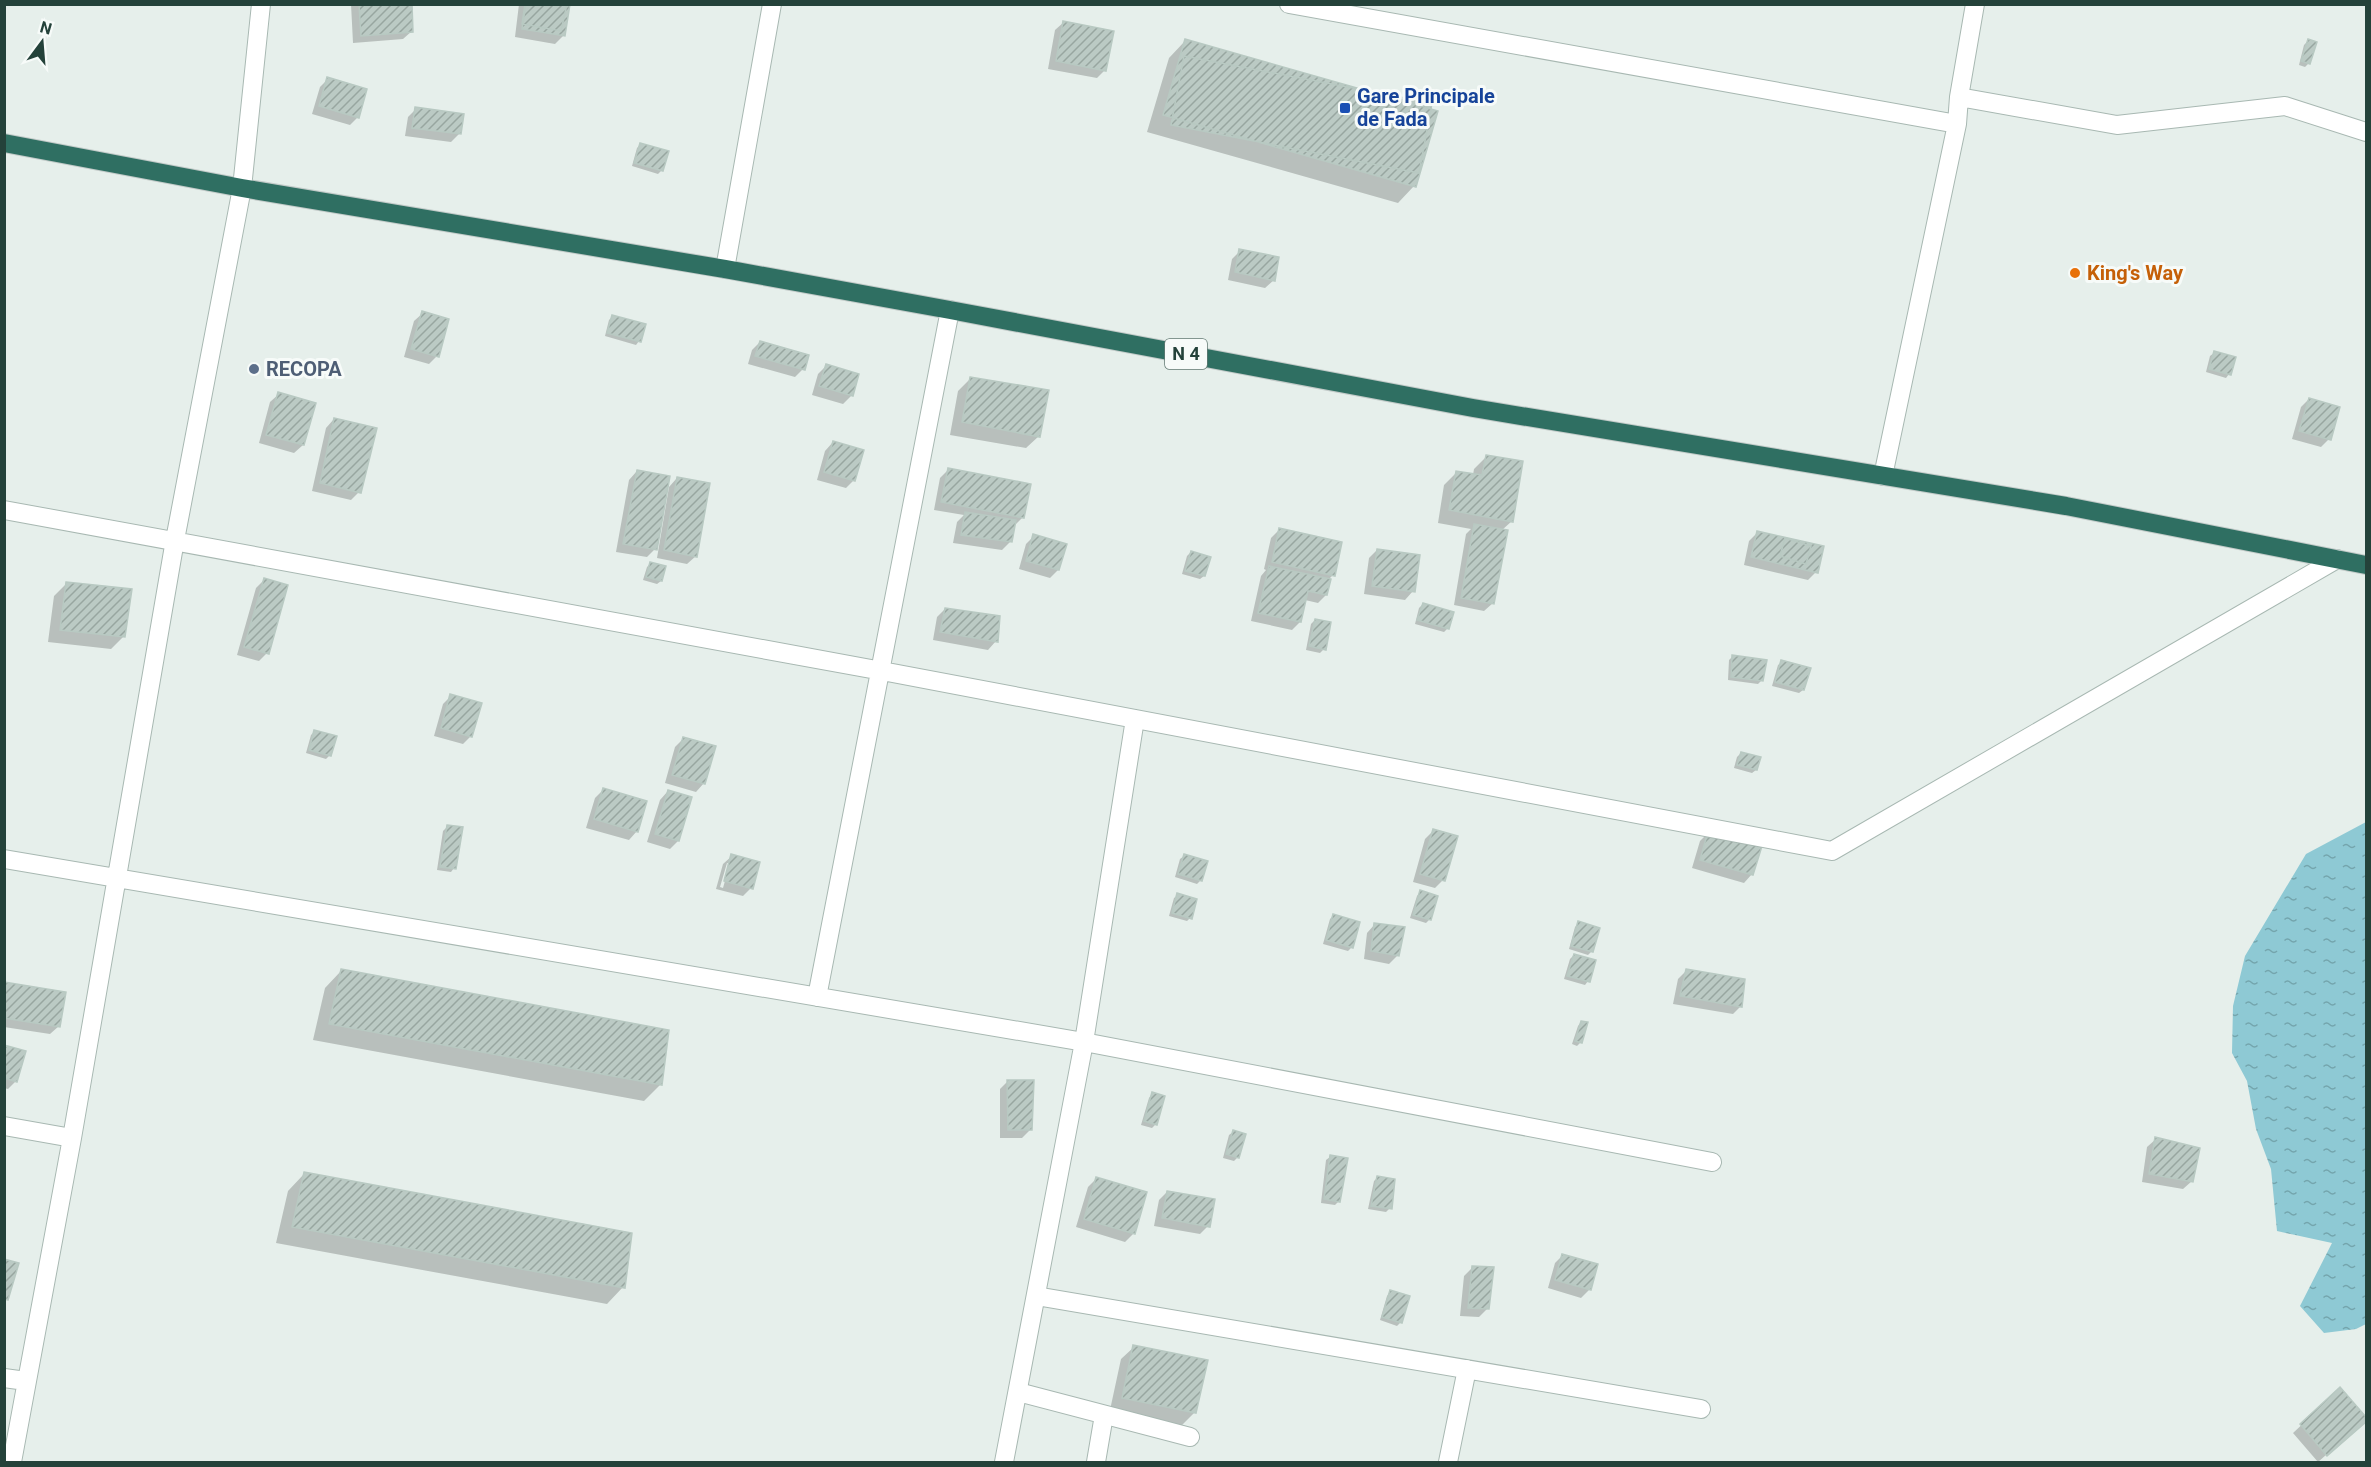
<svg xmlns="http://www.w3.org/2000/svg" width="2371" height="1467" font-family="Roboto,sans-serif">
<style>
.water{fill:url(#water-ripples)}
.shadow{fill:#0003;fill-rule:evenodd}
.building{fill:url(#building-hatch);stroke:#b8c9c2;stroke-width:1.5}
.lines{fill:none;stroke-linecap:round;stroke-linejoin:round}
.street-casing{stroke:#a8b8b2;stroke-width:20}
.highway-casing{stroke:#c2cac8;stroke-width:20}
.street{stroke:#fff;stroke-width:18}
.highway{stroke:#2f6f62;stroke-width:18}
.transit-dot{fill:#1a4fb4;stroke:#f7fbf9;stroke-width:2}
.food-dot{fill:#e8710a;stroke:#f7fbf9;stroke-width:2}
.service-dot{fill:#5c6f8a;stroke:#f7fbf9;stroke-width:2}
.labels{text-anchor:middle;stroke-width:6;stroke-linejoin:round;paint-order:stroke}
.shield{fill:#f7fbf9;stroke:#637a73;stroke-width:1.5}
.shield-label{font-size:18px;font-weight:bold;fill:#24423a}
.transit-label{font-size:20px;font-weight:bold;fill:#164399;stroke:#f7fbf9;text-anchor:start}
.food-label{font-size:20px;font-weight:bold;fill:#c56008;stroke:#f7fbf9;text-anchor:start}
.service-label{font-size:20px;font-weight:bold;fill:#4e5e75;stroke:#f7fbf9;text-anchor:start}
</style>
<defs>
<pattern id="water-ripples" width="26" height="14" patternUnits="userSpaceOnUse" patternTransform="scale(1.5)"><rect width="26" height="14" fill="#8ec9d4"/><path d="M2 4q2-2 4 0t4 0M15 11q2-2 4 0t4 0" fill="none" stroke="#74a5ad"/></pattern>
<pattern id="building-hatch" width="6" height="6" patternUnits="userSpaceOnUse" patternTransform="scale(1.5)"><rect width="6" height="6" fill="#bbcac4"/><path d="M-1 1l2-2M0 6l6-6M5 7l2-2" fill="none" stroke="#98a6a0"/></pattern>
</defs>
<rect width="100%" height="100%" fill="#e6efeb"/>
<path class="water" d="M2366,822V1324L2356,1329L2324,1333L2300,1306L2332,1243L2277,1231L2271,1169L2256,1129L2247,1081L2232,1053L2233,1006L2245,956L2306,854Z"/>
<path class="shadow" d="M351,4H411L412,31L403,39L353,43Z
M519,4H568L563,36L555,44L515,37Z
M1064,22L1105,70L1097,78L1048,69L1055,30Z
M1185,41L1414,186L1398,203L1147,132L1169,58Z
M2308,41L2309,63L2305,67L2299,65L2304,45Z
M328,79L358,117L350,125L312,114L320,87Z
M416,109L459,134L451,142L405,136L408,117Z
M641,144L662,170L658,174L632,166L637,148Z
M1240,251L1274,280L1265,288L1228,280L1232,259Z
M423,313L437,356L429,364L404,357L414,321Z
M613,316L639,341L636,345L605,336L609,320Z
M760,342L803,369L795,377L748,364L752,350Z
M2214,353L2229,374L2226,378L2206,372L2210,356Z
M826,366L852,395L843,404L812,395L818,374Z
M971,378L1039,436L1026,448L950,435L958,391Z
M279,394L303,445L294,453L259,443L270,402Z
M2309,399L2329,439L2321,447L2292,439L2301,407Z
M334,419L359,492L351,500L312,491L326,428Z
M833,442L854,480L846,488L817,480L825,451Z
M1487,456L1512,521L1502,530L1493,603L1484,611L1454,605L1466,534L1471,529L1438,523L1444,485L1457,472L1473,475L1474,469Z
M948,470L1023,517L1015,525L1010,542L1002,550L953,543L957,522L964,515L934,510L940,478Z
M637,471L655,549L647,557L616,552L629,480Z
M677,478L696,556L687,564L657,558L669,487Z
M1279,530L1333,575L1329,579L1326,595L1318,603L1305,600L1300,622L1292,630L1251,621L1261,576L1266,570L1264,569L1271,538Z
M1758,532L1816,572L1808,580L1744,565L1749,541Z
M1034,536L1058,570L1050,578L1019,569L1026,544Z
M1377,550L1413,591L1405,600L1364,594L1369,558Z
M1191,552L1204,576L1200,579L1182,574L1187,556Z
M651,563L664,567L661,581L657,584L643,580L647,567Z
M264,580L267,653L259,661L237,655L256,588Z
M67,583L124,636L111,649L48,642L54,596Z
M1423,604L1447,629L1444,632L1415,624L1419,608Z
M945,609L996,641L988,650L933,640L937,617Z
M1315,620L1324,649L1320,653L1306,650L1311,624Z
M1732,657L1762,680L1758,684L1728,680L1729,660Z
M1782,662L1803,690L1799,693L1772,686L1778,665Z
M451,696L471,736L463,744L434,736L443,704Z
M315,731L330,755L326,759L306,753L311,735Z
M683,739L704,783L696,792L665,783L675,747Z
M1741,753L1756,770L1752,773L1734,768L1737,757Z
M603,790L637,831L629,840L586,828L595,798Z
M668,791L678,841L670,849L647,842L660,800Z
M447,827L454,868L451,872L437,870L443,831Z
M1433,831L1443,880L1435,888L1413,882L1425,839Z
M1708,833L1752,874L1744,883L1692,868L1700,841Z
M732,856L751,888L743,896L716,889L723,864ZM727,863H730L723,888L720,887Z
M1184,856L1201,880L1197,884L1175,877L1180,859Z
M1420,892L1430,919L1426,923L1410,918L1417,896Z
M1178,895L1190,918L1187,921L1169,916L1174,898Z
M1334,915L1352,947L1348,951L1323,944L1330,919Z
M1579,923L1592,951L1588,955L1569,949L1575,927Z
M1375,924L1397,956L1389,964L1364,959L1367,933Z
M1574,955L1588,981L1585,985L1564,979L1570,959Z
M341,971L661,1084L644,1101L313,1040L325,988Z
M1686,971L1741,1006L1733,1014L1673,1004L1678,979Z
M4,984L59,1026L50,1034L4,1027Z
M1581,1022V1042L1577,1046L1572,1044L1578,1026Z
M4,1046L16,1081L8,1089L4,1088Z
M1008,1081L1030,1130L1022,1138H1000V1089Z
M1152,1094L1156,1124L1152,1128L1141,1125L1149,1098Z
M1233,1132L1238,1157L1234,1161L1223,1158L1229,1135Z
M2156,1139L2192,1181L2183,1189L2142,1182L2147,1147Z
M1330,1157L1339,1201L1335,1205L1321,1203L1326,1160Z
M304,1174L623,1287L607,1304L276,1243L288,1191Z
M1377,1178L1390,1208L1386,1212L1368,1209L1374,1181Z
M1096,1179L1134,1233L1125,1242L1076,1227L1088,1187Z
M1167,1192L1208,1226L1200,1234L1154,1226L1159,1200Z
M1563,1255L1596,1265L1589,1290L1581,1298L1548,1288L1555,1263Z
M1472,1268L1487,1309L1479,1317L1460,1316L1464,1276Z
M1390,1292L1401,1322L1397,1326L1380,1320L1387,1296Z
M1134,1347L1195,1412L1182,1425L1110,1410L1121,1359Z
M2339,1390L2366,1420L2318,1462L2293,1433Z"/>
<path class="building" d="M359,4H412L413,32L361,36Z
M525,4H567L561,31L522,24Z
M526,4H570L565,36L522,29Z
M1063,21L1114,31L1106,71L1056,61Z
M1185,39L1438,111L1416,187L1163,115Z
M2308,39L2317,42L2310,64L2301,61Z
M1184,56L1432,103L1419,173L1171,125Z
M327,77L367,89L359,118L319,106Z
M415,107L464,114L461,134L412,128Z
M640,143L669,151L663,171L634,163Z
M1239,249L1279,257L1275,281L1235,272Z
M422,311L449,319L439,357L411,349Z
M612,315L646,324L641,342L607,333Z
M760,341L809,355L805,370L755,356Z
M2214,351L2236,357L2231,375L2209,369Z
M826,364L859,374L853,396L819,386Z
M970,377L1049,390L1040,437L962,422Z
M278,392L316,403L304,445L266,435Z
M2309,398L2340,407L2331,440L2299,431Z
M334,418L377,428L361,493L320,483Z
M833,441L864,450L855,481L824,472Z
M1486,455L1523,461L1513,522L1449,510L1456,471L1482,475Z
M948,468L1031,484L1024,518L941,502Z
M637,470L670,476L657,550L623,544Z
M677,477L710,483L697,557L664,550Z
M965,512L1016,520L1012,542L961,535Z
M1474,524L1508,530L1494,604L1461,598Z
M1279,528L1342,542L1335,576L1272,562Z
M1757,531L1824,546L1818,573L1751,557Z
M1033,534L1067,544L1059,570L1026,561Z
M1785,538L1811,546L1806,564L1780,556Z
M1377,549L1420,555L1415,592L1372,586Z
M1191,551L1211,557L1205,576L1185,571Z
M650,562L666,566L662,581L646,577Z
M1269,566L1331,579L1327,595L1308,591L1301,622L1258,613Z
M264,578L288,585L269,654L244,647Z
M66,582L132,589L125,637L60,630Z
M1423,603L1454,612L1449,629L1417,620Z
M945,608L1000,616L998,642L940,632Z
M1315,619L1331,622L1326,650L1309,646Z
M1732,655L1767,660L1763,681L1731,677Z
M1781,660L1811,668L1804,690L1775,682Z
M450,694L482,703L472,737L441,728Z
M314,730L337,736L331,756L309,750Z
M683,737L716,746L705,784L672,775Z
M1741,752L1761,757L1757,770L1737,765Z
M603,788L647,801L638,832L594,819Z
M668,790L692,797L679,841L655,834Z
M447,825L463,827L456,869L440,867Z
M1433,829L1458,836L1445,881L1420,874Z
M1708,831L1762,846L1753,875L1700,860Z
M731,854L760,862L753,889L724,881Z
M1184,854L1208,861L1202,881L1178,874Z
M1420,890L1438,896L1431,920L1413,915Z
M1177,893L1197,899L1192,919L1172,913Z
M1333,914L1360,922L1353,948L1326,940Z
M1578,921L1600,928L1593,952L1571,946Z
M1374,923L1405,927L1399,956L1371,951Z
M1574,954L1596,960L1590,982L1567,976Z
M341,969L669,1030L662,1085L329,1024Z
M1686,969L1745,979L1742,1007L1680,996Z
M4,982L66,992L60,1027L4,1018Z
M1581,1021L1588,1022L1582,1043L1575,1041Z
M4,1045L26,1051L17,1082L4,1078Z
M1007,1080H1034L1032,1130H1008Z
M1152,1092L1165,1096L1157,1125L1144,1121Z
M1233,1130L1246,1134L1239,1158L1226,1154Z
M2155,1137L2200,1148L2193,1182L2149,1174Z
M1330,1155L1348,1158L1340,1202L1324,1199Z
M304,1172L632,1233L625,1288L292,1227Z
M1377,1176L1395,1179L1392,1209L1371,1206Z
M1096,1177L1147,1192L1135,1234L1084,1219Z
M1167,1191L1215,1199L1210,1227L1162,1218Z
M1562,1254L1598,1264L1591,1290L1555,1280Z
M4,1259L19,1263L8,1300L4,1299Z
M1472,1266L1494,1267L1489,1309L1468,1308Z
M1390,1290L1410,1296L1402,1323L1382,1317Z
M1133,1345L1208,1360L1196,1413L1122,1398Z
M2340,1387L2366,1417V1422L2327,1456L2300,1424Z"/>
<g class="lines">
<defs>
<path id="street" d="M1289,4L1957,124
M1959,97L2117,125L2285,106L2366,132
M725,269L772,4
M1883,476L1957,124L1959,97L1975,4
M4,510L882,671L1832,851L2337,559
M4,859L1084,1042L1712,1162
M817,997L950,310
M4,1126L72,1138
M1036,1296L1701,1409
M4,1378L26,1381
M1018,1392L1190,1437
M12,1462L72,1138L175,540L242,188L261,4
M1004,1462L1084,1042L1135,719
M1096,1462L1104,1415
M1448,1462L1467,1369"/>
<path id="highway" d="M4,143L242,188L725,269L950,310L1473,408L2066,506L2366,565"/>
</defs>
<use href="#street" class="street-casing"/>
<use href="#highway" class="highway-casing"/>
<use href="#street" class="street"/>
<use href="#highway" class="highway"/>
</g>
<rect class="transit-dot" x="1339" y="102" width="12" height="12" rx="3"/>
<circle class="food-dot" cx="2075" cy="273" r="6"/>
<circle class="service-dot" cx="254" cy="369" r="6"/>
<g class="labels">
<rect class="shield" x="1165" y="339" width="42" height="30" rx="4.5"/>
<g class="shield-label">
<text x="1186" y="360">N 4</text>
</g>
<g class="transit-label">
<text x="1357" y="103">Gare Principale<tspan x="1357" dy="23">de Fada</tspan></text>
</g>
<g class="food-label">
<text x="2087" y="280">King's Way</text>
</g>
<g class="service-label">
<text x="266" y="376">RECOPA</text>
</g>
</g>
<rect width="2371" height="1467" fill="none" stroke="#24423a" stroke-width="12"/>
<g transform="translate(42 42) rotate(16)" stroke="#f7fbf9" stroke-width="4.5" paint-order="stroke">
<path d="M0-4.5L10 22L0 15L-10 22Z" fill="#24423a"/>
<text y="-9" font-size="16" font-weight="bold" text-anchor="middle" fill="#24423a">N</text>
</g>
</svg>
